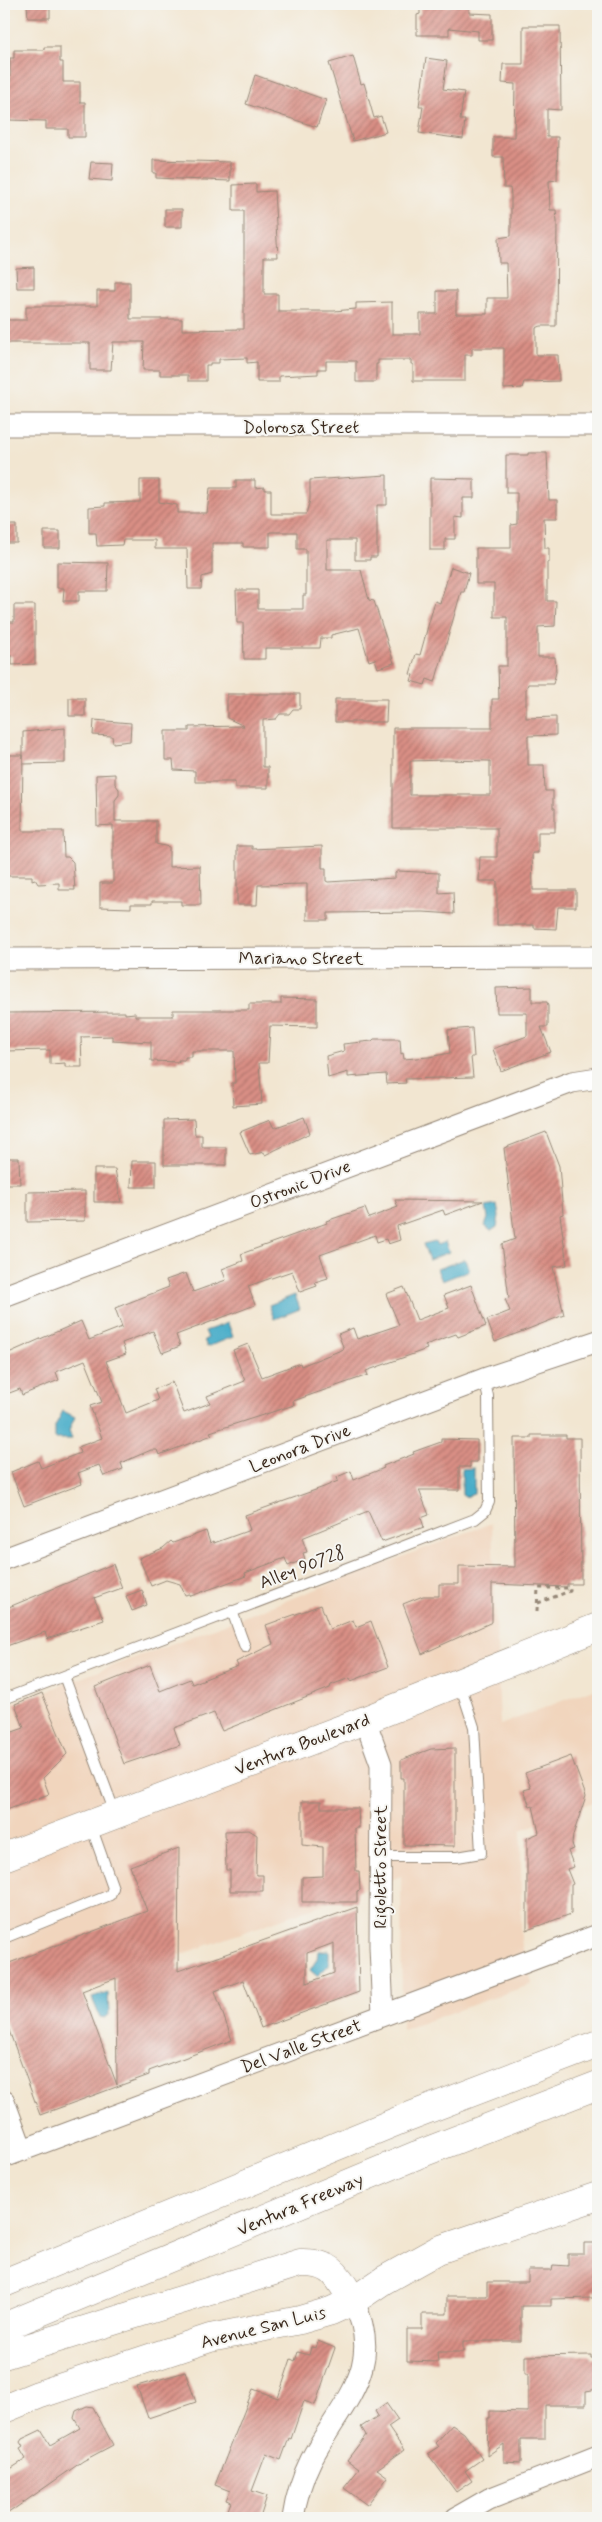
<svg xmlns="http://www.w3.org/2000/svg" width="602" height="2522" font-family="Mynerve,sans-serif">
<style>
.built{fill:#f1d5bd}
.water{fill:#4aadc9;stroke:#426c74}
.building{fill:url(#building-hatch);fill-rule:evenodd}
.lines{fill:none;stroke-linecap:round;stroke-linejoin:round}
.lane-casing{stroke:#968878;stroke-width:12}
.street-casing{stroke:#968878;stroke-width:23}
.secondary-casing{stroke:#968878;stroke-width:29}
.highway-casing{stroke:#968878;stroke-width:29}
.path{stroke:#968878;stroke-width:3;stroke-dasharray:4 4;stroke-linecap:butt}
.lane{stroke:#fff;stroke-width:10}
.street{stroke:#fff;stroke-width:21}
.secondary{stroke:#fff;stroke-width:28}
.highway{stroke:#fff;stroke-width:28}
.labels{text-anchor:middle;stroke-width:4;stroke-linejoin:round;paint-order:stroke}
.street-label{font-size:18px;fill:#3b2a1e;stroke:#f6f6f2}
</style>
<defs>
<pattern id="building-hatch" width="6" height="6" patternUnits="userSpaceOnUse" patternTransform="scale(1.25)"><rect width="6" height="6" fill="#d98f85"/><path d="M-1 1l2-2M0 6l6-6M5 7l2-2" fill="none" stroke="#b1756c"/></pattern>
</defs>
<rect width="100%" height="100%" fill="#f6f6f2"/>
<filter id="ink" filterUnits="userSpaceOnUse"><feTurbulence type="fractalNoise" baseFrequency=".02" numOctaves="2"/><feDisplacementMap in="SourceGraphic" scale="10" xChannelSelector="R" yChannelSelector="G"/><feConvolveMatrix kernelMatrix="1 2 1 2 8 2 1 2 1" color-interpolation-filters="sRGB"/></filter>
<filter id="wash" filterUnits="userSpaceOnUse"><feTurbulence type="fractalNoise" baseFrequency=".0096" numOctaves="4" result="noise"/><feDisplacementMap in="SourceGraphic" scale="20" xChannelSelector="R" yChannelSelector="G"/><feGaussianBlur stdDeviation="1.12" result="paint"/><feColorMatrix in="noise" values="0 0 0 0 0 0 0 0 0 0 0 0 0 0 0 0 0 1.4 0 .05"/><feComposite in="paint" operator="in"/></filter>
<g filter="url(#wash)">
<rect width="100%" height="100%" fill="#f2e6d1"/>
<path class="built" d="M492,1523L500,1725L598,1687V1800L521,1830V1941L532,1984L402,2030L401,1876L180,1955L4,2024V1707Z"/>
<path class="water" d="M497,1205L499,1216L497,1227L491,1231L485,1226L488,1218L486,1207Z
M435,1241L437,1245L445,1242L449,1252L429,1260L423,1244Z
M465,1259L470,1270L442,1281L437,1269Z
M295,1295L300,1309L274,1319L269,1305Z
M228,1323L233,1337L207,1347L204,1340L208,1338L205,1331Z
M63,1411L75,1417L69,1430L72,1439H55V1426Z
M474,1468V1494L465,1497L462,1495V1469Z
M329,1950V1965L317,1976L310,1970L317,1959L318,1951Z
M108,1993L109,2015L105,2018L100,2017L92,1998Z"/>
<g id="blocks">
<path class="building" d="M27,4H50V18H28Z
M451,4H469V13L492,14V40H478V31L449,28V35H417V15L420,14V6H451Z
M523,26H560L561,110L547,109V137H558L557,180L549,181L550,210H556L557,222L556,326H541L536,328V355H558L559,381L524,382L522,388L504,389V348H472V355H465V381H413V364H411V360H378V364H376V382H356V361H326V369H318V374L279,376V382H257V362L247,363V358L219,359V363H210V365H206V381H188V375H160V370H143L144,342H113L111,370H90V343H4V320H26V306H97V291H115V282H130V319H182V330L244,329V211H233V185L256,184V192L274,191L278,257H264V294H278V311H334L356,309V303L392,302V334H420V314H437V291H456V314H487V298H507L506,263H499L498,238L511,236V195L510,188H504L503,157H493V137H514L515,84L502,83L503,64H523Z
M44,47H60V62H63V82H80V102H85V137H68V129H46V121L8,120V117H4V83H10V58H14V50H44Z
M353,56L361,84L364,83L374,118L381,116L386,132L353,141L329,63Z
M426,58L447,61L443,89L464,92L460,120H465L463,139L419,133L423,106H419Z
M255,75L326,100L317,127L246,104Z
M153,160L230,162V181L156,178V173H153Z
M91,162L113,163L112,181L89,179Z
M165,209H182V227H165Z
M34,267V288H17L16,268Z
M528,453H547L549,500H557V518H544L545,548H549V562H547V601H556L555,626L538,627V657H555L556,672L553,684H528L526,689V718L556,717V735L528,736V765H544L545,791H553V808H555V832H538V853H532L533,890H576V907H558L556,929L534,928V925H497V881H479L480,857H497V828H393V728H492V699H499L498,666H507V617H494V584H476V548H511V525L517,524V493H506V455H528ZM446,760L490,761V795H410V761Z
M387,475V505H377V557H370V560H355V540H327V570H361L369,600L374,601L394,663L378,668L375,659L369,661L359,628L331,635V638H321L320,648H265V659H244L243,623H237L236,590H258V609H303V595H306V549H297V532H270V547H243V543H212V574L202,577L201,589H188L187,549H155V540H123L122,545L97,546L96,533H89V507L105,506V503L140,502V480H159V502L177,505V513H207L210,488H236V480H255V488L265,487V490H271V514H306L310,500V480Z
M430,478L474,479V498H463V518L455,517V539H445V550H430Z
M4,525H17V543H4Z
M44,531H60V548H44Z
M57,562L108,563L107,591H79V601H63L64,588H57Z
M451,567L469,573L464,592H461L435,682L427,679L425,685L411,681L413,675L410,674L416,654L420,655L435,601L440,603Z
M14,605H35V664L12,665V656H4V633H9V622H14Z
M227,694H300V709H293L289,714H280L276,719L263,720V767H268V788H235V782H195V771L174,770L173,760H165V731H189V727L244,726L227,718Z
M69,698H85V716H69Z
M335,699H387L386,722H335Z
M94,720L131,723L130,741L113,743L112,736L93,735Z
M65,728V763L23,764V732Z
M4,755H23L22,831H63L64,857H68L73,862L75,890H59V883L38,884L35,879L32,880V876H4Z
M115,774V784L119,789V795L115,800V821H156V844L169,847V867L200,866L201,905H181V901H152V904H131V908L100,907V883H113V825L97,826L96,775Z
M237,846H252V849L322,846V868H326V881L328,882L395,878V873L398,871L439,873V893L453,892L454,914L423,912L328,913V920H307V884L258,885L257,905H237Z
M532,987V1002H547L548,1006V1027H541L551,1052L501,1071L493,1049L527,1036V1013H497L496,988Z
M281,998L317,999V1027L270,1026L268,1063H259L262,1104L233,1106L232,1083H235L234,1051H192V1057H185V1060H178L179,1062L151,1061V1042L112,1040V1036L81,1037L82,1067H65V1063L50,1064V1050L4,1051V1013L125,1012V1014L135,1013V1016H173V1010H249V1004H281Z
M472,1028L474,1057H471L473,1077L405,1079L406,1083L387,1084L386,1074L348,1077V1072L328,1078L326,1056L344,1051L343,1044L372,1041L374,1039H400L401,1054L403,1053L404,1059L429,1057L450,1053L448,1030Z
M304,1117L310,1133L265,1155L264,1152L250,1155L240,1132L270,1120L274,1128Z
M194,1119L195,1135H202V1147H226V1165H164V1120Z
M546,1132L559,1166L563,1214L560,1215L567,1265L553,1267L564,1315L495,1342L487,1320L510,1311L505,1299L509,1298L502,1244L515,1239L504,1148Z
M5,1158H19L20,1184H5Z
M132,1161H156V1187H131Z
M94,1169H115L121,1202H94Z
M85,1191V1221L27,1222V1192Z
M395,1200L483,1201L445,1215L443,1210L397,1226L400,1240L388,1244L386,1239L377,1242L375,1235L320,1255L328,1278L315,1282L317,1286L300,1292L292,1271L248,1286L255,1305L176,1335L180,1346L162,1353L153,1331L122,1343L126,1354L106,1361L126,1413L158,1400L154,1389L172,1382L184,1413L210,1403L207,1396L245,1381L233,1350L248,1344L262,1377L300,1363L301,1366L344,1349L338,1334L353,1328L357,1339L399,1325L386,1294L404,1287L417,1320L449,1308L444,1295L471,1285L486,1326L458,1337L456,1334L425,1345L427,1349L366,1371L368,1375L293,1401L294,1405L210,1432L212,1435L183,1446L159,1455L157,1450H151L121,1463L123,1469L104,1476L99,1465L78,1473L82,1484L24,1506L11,1472L38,1461L41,1468L80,1453L78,1447L102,1438L90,1406L102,1402L85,1360L56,1372L59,1380L22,1395L20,1389L4,1395V1355L81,1321L89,1340L122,1327L115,1308L169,1287L166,1280L186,1273L193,1292L226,1280L222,1269L243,1261L241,1254L327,1223L326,1221L365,1208L369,1218L398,1207Z
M531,1435H566V1438H580L581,1584H567V1587L492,1584V1622L422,1654L403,1604L423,1596H439V1584H459V1566L515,1567L514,1438H531Z
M441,1439L477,1440V1462H470V1467H459V1490H419L429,1515L421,1518L424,1527L382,1542L368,1511L302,1538L307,1552L303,1553L305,1559L288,1566L285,1558L245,1573L246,1576L191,1596L190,1594L185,1595L180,1584L166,1580L151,1586L139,1558L163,1548L171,1541L173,1543L206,1531L210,1543L213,1541L214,1543L250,1530L245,1515L324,1487L338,1481L337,1477L351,1471L354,1480L384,1468L383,1466L414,1454L413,1452L441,1442Z
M113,1564L122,1588L94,1598L104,1620L47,1639L45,1632L4,1647V1609Z
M142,1590L147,1605L132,1611L126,1596Z
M321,1605L330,1629L353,1620L356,1627L371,1621L388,1667L351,1681L350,1678L331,1685L330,1688L222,1731L214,1713L174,1728L180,1745L124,1764L95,1687L150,1665L160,1691L190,1679L192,1684L238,1666L236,1662L273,1644L266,1625Z
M42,1693L67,1754L43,1778L49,1794L4,1811V1735L24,1728L15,1704Z
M455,1748V1846L404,1845V1778H401V1760L431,1749Z
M571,1756L586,1796L573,1835L572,1844L574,1849L568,1851L574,1867L567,1869L573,1884L571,1885V1914L527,1930V1838L539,1833L533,1806L530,1807L524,1790L531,1788L525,1773Z
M302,1801H321V1808H358L359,1828H355L356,1871H359L360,1890L357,1891V1902H302V1877L323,1876V1847L302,1845Z
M249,1830L257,1835L256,1875H263V1891H230V1870H226L225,1831Z
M179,1848L178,1971L357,1907L359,1992L261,2028L243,1980L215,1991L232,2040L149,2071V2075L40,2115L4,2017V1965L147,1911L130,1866ZM334,1943V1973L307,1983V1953ZM116,1978L117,2085L82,1991Z
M584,2243H598V2282H596V2291H593V2298L551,2299V2306H521V2341H463V2352H437L438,2362L407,2361V2329H422V2314H447V2296H487V2282H528V2270H552L553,2265L568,2266V2254H584Z
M318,2341L335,2348L315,2405L304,2401L291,2439L289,2438L281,2460L266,2454L252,2491L267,2496L260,2518H225L231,2502L226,2500L230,2491L215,2485L253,2389L278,2398L291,2359L295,2361L298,2352L309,2355L311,2347L316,2348Z
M591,2355V2358H598V2389L586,2391V2405H545V2439H521V2463L504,2462V2444L487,2456L488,2418H490V2411L528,2412V2374H525V2356Z
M185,2372L196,2402L148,2418L137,2386Z
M386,2403L398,2420L388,2427L404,2450L377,2469L388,2477L367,2505L344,2488L359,2469L347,2460L366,2435L361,2427L378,2416L375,2411Z
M87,2406L93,2407L113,2445L83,2461L4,2516V2473L26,2459L20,2449L23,2447L20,2442L22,2439L41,2430L50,2445L80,2428L74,2418L76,2411Z
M452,2425L464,2433L482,2459L465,2471L472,2481L456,2492L428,2454L439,2447L436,2443Z"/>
</g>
</g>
<g filter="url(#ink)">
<use href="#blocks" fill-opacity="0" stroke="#968878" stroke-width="1"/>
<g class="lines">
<defs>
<path id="lane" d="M232,1611L245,1647
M64,1676L115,1813
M4,1699L475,1519L485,1511L489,1502L488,1396L484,1379
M381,1857H457L481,1853L474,1727L460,1684
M4,1938L110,1895L113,1888L91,1826"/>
<path id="street" d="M4,425H598
M4,959L598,957
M4,1296L572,1082L598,1078
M4,1559L484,1379L598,1341
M365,1720L381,1764L380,1946L383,2015
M4,2101L22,2150
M4,2157L598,1935
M293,2518C296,2498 302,2478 311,2460C340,2404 387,2368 353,2301
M456,2518L489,2499L598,2456"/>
<path id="secondary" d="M4,1857L365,1720L598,1627
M4,2409L38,2395L210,2338L300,2320L331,2311L353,2301L384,2280L438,2250L598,2196"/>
<path id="highway" d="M4,2283L405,2118L598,2044
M4,2327L417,2155L598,2085
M4,2355L300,2263C333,2262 337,2275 353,2301"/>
</defs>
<use href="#lane" class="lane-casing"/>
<use href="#street" class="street-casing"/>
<use href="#secondary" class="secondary-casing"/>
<use href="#highway" class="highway-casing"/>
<path class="path" d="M538,1603L570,1591V1588H538
M537,1611L538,1587"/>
<use href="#lane" class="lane"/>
<use href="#street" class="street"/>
<use href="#secondary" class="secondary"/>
<use href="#highway" class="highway"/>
</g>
</g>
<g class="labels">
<g class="street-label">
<text x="301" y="433">Dolorosa Street</text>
<text x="301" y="964">Mariano Street</text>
<text transform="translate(300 1184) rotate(-21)" y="6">Ostronic Drive</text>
<text transform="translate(300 1448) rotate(-21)" y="6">Leonora Drive</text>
<text transform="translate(302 1567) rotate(-21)" y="6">Alley 90728</text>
<text transform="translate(302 1744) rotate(-21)" y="6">Ventura Boulevard</text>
<text transform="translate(380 1867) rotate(-90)" y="6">Rigoletto Street</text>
<text transform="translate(301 2046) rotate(-20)" y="6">Del Valle Street</text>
<text transform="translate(300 2204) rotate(-23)" y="6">Ventura Freeway</text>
<text transform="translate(263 2327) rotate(-14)" y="6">Avenue San Luis</text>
</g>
</g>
<rect width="602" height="2522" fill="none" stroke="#f6f6f2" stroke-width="20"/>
</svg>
